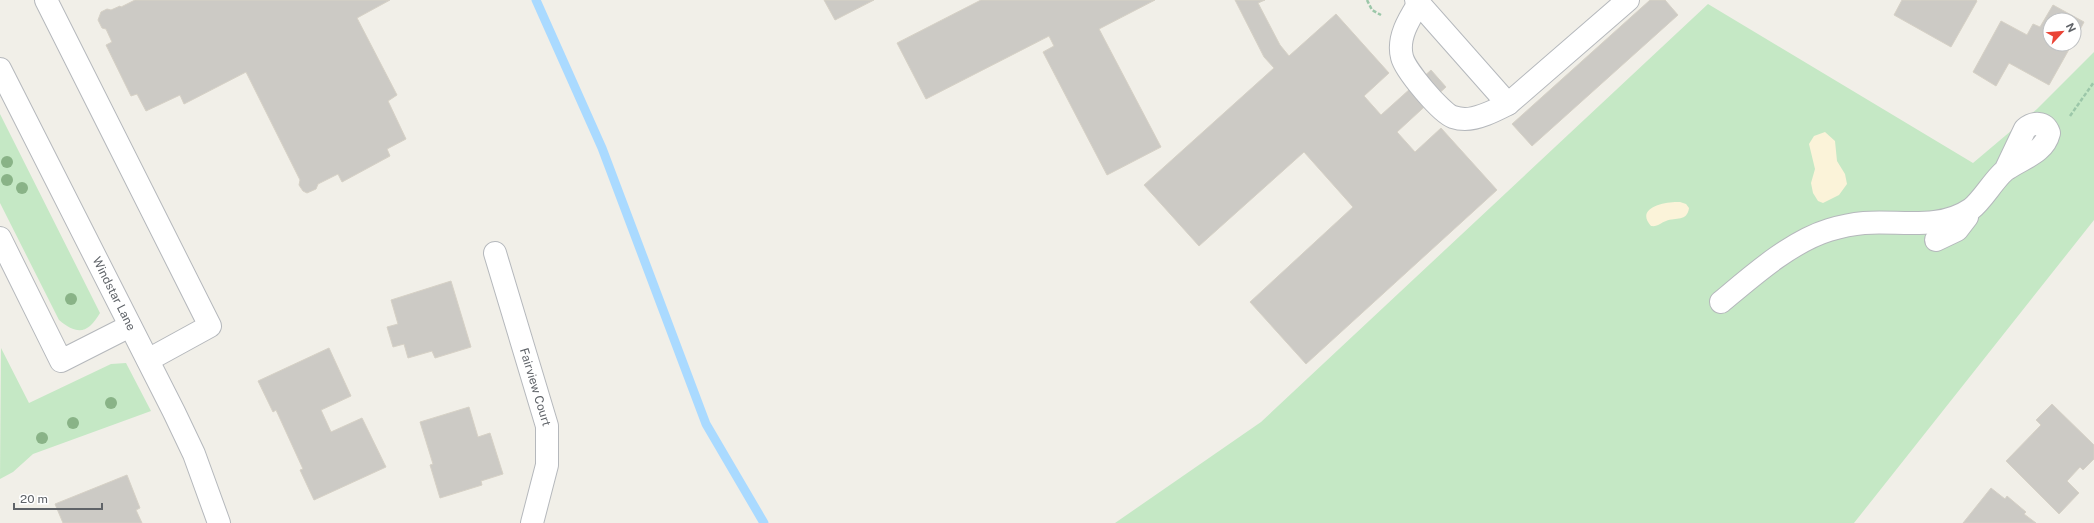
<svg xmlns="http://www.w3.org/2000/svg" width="2094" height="523" font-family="'Public Sans',sans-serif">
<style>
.green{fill:#c5e8c5}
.sand{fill:#fbf3d9}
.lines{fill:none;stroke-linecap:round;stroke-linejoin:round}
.stream{stroke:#aadaff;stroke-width:9}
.building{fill:#cccac5;stroke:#d6d1c6}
.minor-casing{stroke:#b5b8bc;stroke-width:24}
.path{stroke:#9cc7a9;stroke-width:2.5;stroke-dasharray:4 2;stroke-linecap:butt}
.minor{stroke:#fff;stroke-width:22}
.tree{fill:#89b387}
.labels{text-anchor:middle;stroke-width:3;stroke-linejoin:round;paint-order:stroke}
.street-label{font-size:12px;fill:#5f6368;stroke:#fff}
</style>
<rect width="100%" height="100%" fill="#f1efe8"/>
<path class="green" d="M1708,4L1973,163L2037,109L2094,52V220L1854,523H1115L1261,422Z
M0,114L100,313C88,333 78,336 59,320L0,203Z
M1,348L29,403L111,364L126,363L151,411L33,454L13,472L0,479Z"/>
<path class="sand" d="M1825,132L1835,141L1837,161L1845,174L1847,184L1839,195L1823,203L1818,201L1813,193L1811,183L1815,169L1809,144L1814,136Z
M1680,202L1686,204L1689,208C1687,222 1676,217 1666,221C1660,223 1658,227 1651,226C1634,207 1667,201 1680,202Z"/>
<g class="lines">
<path class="stream" d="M536,0L602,148L706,424L764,523"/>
</g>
<path class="building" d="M135,0H390L357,18L397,95L388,101L406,139L387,149L390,156L342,182L338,174L318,184L316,189L307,193L303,191L299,185L300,180L246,72L184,104L180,95L146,111L137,94L131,96L106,45L112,42L106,29L102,28L98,20L101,12L107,9L111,10L120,6L121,7Z
M824,0H874L835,20Z
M981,0H1155L1099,29L1161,147L1107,175L1043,52L1054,46L1049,36L926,99L897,43Z
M1235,0H1265L1258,3L1280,45L1289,56L1336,14L1389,73L1364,96L1381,115L1431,70L1446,87L1397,132L1415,152L1441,128L1497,190L1306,364L1250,302L1353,207L1304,152L1199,246L1144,185L1274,68L1264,57Z
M1650,0H1665L1678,15L1532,146L1512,124Z
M1902,0H1976L1977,1L1951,47L1894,15Z
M2053,5L2084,22L2074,41V20H2050V44H2072L2049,85L2009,63L1996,86L1973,72L2001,21L2027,35L2033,24L2040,27Z
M451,281L471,347L435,358L432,351L408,358L404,344L393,347L387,327L398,324L391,300Z
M329,348L351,396L321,410L331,432L362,418L386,467L314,500L300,470L303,469L276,410L273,412L258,381Z
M2052,404L2094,445V459L2083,470L2080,467L2067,481L2079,493L2059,514L2006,461L2041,425L2036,420Z
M469,407L478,437L490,433L503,474L481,481L482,485L440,498L430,465L433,464L420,422Z
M127,475L140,508L136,510L142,523H63L55,504Z
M1991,488L2005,499L2007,496L2026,512L2024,514L2036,523H1963Z"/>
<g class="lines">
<defs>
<g id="minor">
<path d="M46,0L210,326L148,360"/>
<path d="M1416,0L1508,104L1628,0"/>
<path d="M1419,3C1409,19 1397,38 1402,57C1405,70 1441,113 1453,117C1456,118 1461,119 1465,119C1479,119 1496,110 1508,104"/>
<path id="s1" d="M0,69L174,412L194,454L219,523"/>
<path d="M0,238L61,361L130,326"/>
<path d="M1936,240L1957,230L1967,217"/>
<path id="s2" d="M495,253L547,426V465L532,523"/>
<path d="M1721,302C1751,277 1790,242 1829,230C1839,227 1853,224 1864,223C1899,220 1939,231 1971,209C1983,200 1996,176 2007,169C2023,158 2044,153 2049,133C2045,121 2033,122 2025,129L2006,169"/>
</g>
</defs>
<use href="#minor" class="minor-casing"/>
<path class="path" d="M1367,0L1372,10L1381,15
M2070,116L2094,82"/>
<use href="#minor" class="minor"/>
</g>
<g class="tree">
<circle cx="7" cy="162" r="6"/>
<circle cx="7" cy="180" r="6"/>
<circle cx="22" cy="188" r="6"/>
<circle cx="71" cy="299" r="6"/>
<circle cx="111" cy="403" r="6"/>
<circle cx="73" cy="423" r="6"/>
<circle cx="42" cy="438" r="6"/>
</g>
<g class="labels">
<g class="street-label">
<text dy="4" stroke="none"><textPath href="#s1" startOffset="252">Windstar Lane</textPath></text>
<text dy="4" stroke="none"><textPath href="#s2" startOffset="140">Fairview Court</textPath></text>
</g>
</g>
<g transform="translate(2062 32) rotate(64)"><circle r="19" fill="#ffffff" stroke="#bfc1c3"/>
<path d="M0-3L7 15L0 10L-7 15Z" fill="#ea4335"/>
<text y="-6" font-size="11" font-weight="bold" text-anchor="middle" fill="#5f6368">N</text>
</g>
<path d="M14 503v6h88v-6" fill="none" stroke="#5f6368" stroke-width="2"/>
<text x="20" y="503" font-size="12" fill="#5f6368" stroke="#ffffff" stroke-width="3" paint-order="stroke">20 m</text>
</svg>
